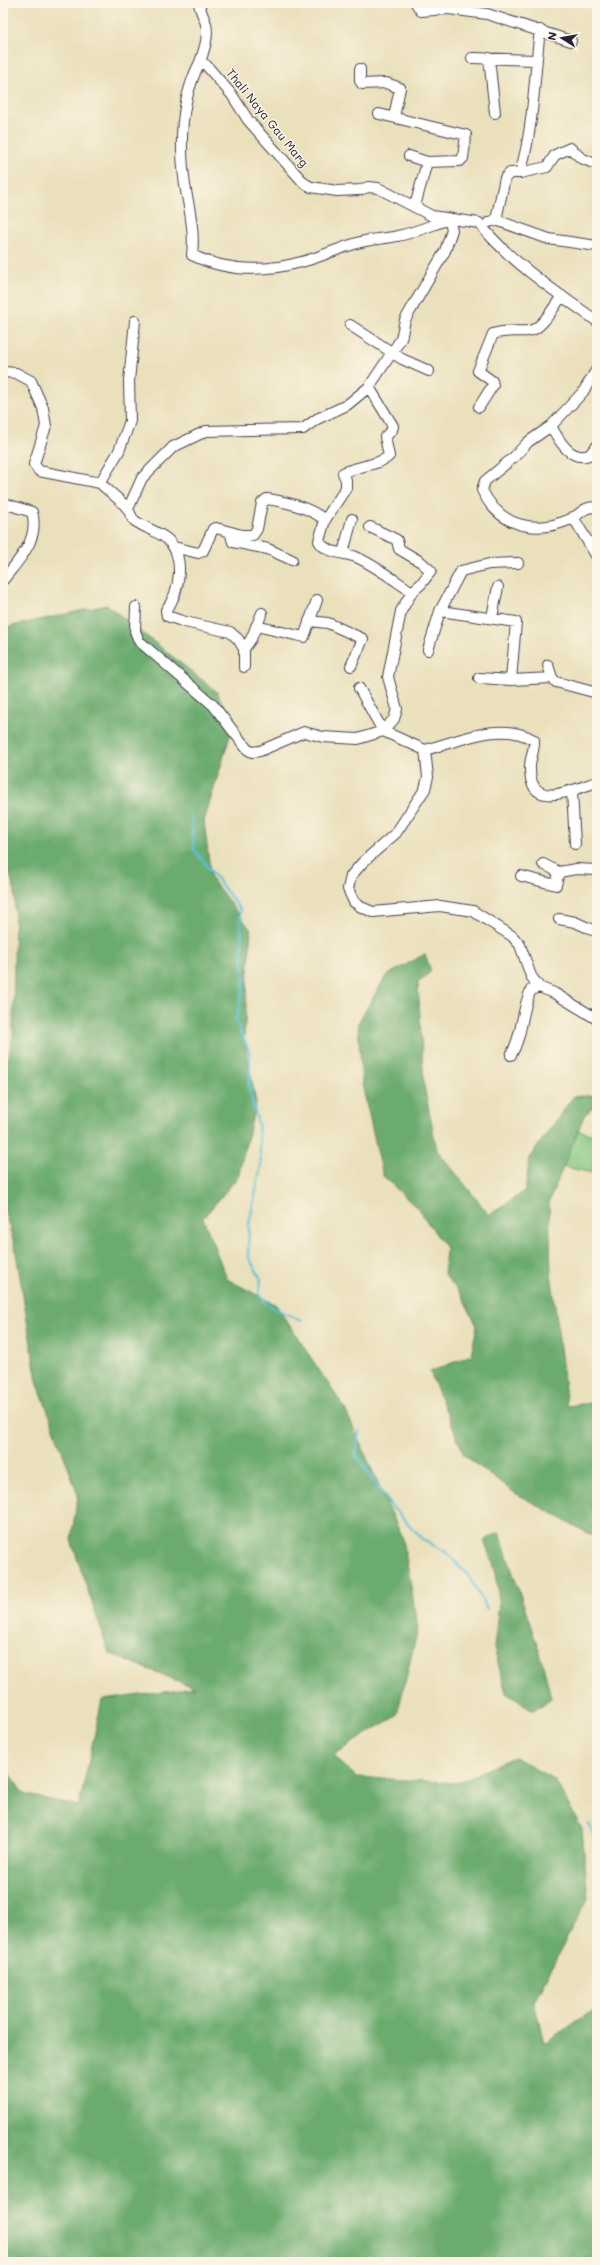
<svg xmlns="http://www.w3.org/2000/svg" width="600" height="2265" font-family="Mali,sans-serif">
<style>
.green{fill:#85c67f;stroke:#54745d}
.forest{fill:#6cab6e;stroke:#476654}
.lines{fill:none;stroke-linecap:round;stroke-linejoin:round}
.stream{stroke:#5ac0d7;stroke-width:2.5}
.street-casing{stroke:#403e4e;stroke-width:12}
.street{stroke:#fff;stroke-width:10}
.labels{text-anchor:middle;stroke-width:3;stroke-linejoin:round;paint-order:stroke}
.street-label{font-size:12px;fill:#22223b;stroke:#fcf5e5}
</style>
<rect width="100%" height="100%" fill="#fcf5e5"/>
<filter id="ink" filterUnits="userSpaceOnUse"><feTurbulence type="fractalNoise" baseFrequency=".025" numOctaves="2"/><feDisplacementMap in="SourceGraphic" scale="8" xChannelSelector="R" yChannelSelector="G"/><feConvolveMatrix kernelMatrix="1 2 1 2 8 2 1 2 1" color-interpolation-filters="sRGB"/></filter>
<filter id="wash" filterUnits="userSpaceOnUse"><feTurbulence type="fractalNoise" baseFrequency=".012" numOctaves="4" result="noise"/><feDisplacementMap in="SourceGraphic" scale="16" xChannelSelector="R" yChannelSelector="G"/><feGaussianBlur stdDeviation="0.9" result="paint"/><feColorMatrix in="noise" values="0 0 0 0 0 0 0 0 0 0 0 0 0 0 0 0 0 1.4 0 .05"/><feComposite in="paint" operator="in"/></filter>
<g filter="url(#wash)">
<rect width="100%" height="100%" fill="#eae0bc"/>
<path class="green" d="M577,1130L597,1136V1174L560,1166Z"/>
<path class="forest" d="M107,605L216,691L234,723L204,821L211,878L251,930L244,1038L256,1103L238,1177L203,1218L227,1279L276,1305L345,1409L403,1539L418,1629L397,1715L334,1755L356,1777L457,1783L514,1757L555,1780L582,1829L588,1898L534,2001L544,2043L597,2008V2262H3V1761L23,1794L79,1806L102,1700L195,1688L109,1653L71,1540L78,1495L37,1381L15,1247L3,1205V1080L13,1036L15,891L3,854V628Z
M425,954L431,971L418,983L424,1086L437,1150L489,1215L525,1191L530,1157L573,1097L597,1095V1103L584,1116L549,1202L551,1272L567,1406L597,1402V1538L515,1493L464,1455L430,1372L471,1355L477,1326L462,1296L444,1274L446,1248L418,1209L383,1176L362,1084L358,1023L386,976Z
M499,1532L541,1656L551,1698L534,1711L506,1693L494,1647L499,1603L496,1572L484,1541Z"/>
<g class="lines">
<path class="stream" d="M191,816L194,849L240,909L244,984L236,1021L250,1054L249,1088L258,1124L261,1166L249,1224L248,1256L261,1279L259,1294L268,1305L301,1321
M359,1431L356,1455L393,1508L423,1539L447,1553L469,1576L487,1609
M589,1824L597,1844"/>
</g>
</g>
<g filter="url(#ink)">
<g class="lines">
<defs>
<path id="street" d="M199,3C200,11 204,17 206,24C209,37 204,50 200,62L206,65L232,95L248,120L304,183L311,187L337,191L360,190L368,187L378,188L432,216L479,223C509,261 557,293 597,321
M416,3L421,11L449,9L487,14L571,41
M472,58L536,60
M489,58L495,113
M360,69V81L362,84L386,83L400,88L394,117
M379,114L466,135L463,158L460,161L427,162L409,156
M520,173L547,167L555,155L570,148L581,158L593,163
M415,206L427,162
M496,220L505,178L510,173H520C534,127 534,77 540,30
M489,222L496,220L549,239L597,246
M135,321L129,381L130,421L119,451L100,483C107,490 123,502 127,508C131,513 130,517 135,521C145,528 157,531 167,539C186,556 180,592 166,610L167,616L185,622L230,632L238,639L244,649V667
M350,325L402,359L429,371
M597,369L583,392L551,426C558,439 570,462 589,455L597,446
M3,372L16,373L31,381L43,408L46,426L34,464L39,471L100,483
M369,387L393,426L392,430L385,437L389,456C380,465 356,466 343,473L346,480V488L325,520L319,541C325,553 345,553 356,557C376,566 394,580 412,592
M479,407L493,385L492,381L478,371L493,334C505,330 516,332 528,331C542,330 554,306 562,296
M551,426L528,442L514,457L485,481L482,490C500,528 537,535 573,518C581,513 586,505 597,508
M3,503L32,512C40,539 19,560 3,580
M128,509L142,478L173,447L206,431L303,429L317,419L347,405L369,387L401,339L405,320L445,251L452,230L449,219C431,225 415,233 397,236C384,239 370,239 357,243C340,248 323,256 305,261C267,272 229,273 192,255C195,231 189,208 185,185C179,144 181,99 200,62
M573,517L597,557
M230,532L233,542L268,549L292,560
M174,547L198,553L203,551L213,529L216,528L242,535H253L257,529L262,503L267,499C288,502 309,507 325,520
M343,553L352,519
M136,607L135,631L139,641L213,705L247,749L252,752L260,751L304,732L323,737L358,739L383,731L425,750L428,777L425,789L396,833L363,862L351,876L348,889L354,902L361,907L373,912L440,906L473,911L512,936L520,945L531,976L539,987
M440,611L516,622L511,680
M492,617L498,587
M309,621L328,623L363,639L351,666
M256,626L304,637L317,600
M244,649L251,639L262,613
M428,650L440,611L461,571L489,564L518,563
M548,665L552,678L556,682L597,693
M479,678L511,680L552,678
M359,688L383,731L394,719L397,709L388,677L401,611L412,592L421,584L431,571L421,562L399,549L397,540L370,527
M425,750C460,741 501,720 534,740C535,749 530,758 530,767C529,813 573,789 597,782
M572,791L575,844
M543,864L559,872
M521,876L556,885L559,872L576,869L597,870
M559,919L575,922L586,927
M589,928L597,932
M511,1055C523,1035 521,1011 531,990L539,987L554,993L597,1019"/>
</defs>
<use href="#street" class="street-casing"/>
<use href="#street" class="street"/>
</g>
</g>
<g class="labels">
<g class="street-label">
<text transform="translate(267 118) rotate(51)" y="4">Thali Naya Gau Marg</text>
</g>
</g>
<rect width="600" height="2265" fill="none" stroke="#fcf5e5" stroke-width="16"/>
<g transform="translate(562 38) rotate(281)" stroke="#fcf5e5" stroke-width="3" paint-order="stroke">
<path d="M0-3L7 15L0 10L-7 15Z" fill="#22223b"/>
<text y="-6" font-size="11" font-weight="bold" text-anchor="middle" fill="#22223b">N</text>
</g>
</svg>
